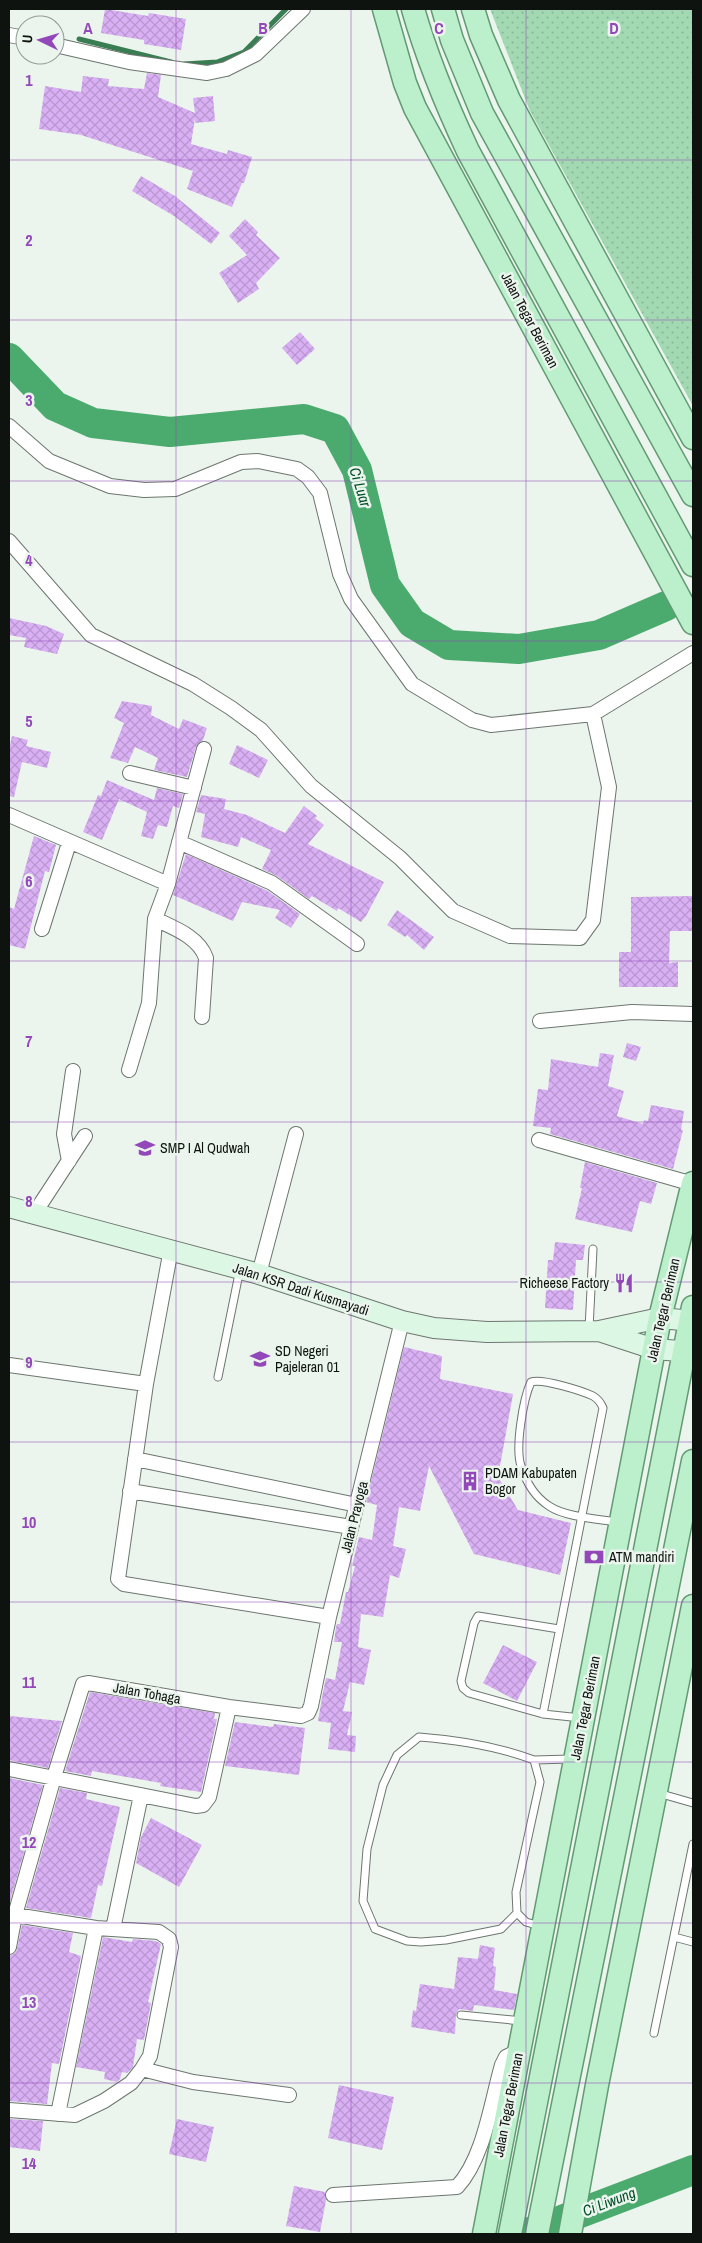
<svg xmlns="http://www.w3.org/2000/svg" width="702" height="2243" font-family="'Archivo Narrow',sans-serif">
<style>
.park{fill:url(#park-dots)}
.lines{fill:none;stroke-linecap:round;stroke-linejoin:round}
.stream{stroke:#397d52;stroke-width:5}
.river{stroke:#4bab6e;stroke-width:30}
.building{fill:url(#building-cross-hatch)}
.lane-casing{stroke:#6d766f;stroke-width:9}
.street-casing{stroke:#6d766f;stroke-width:16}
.secondary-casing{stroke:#6d766f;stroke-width:22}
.primary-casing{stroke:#629b73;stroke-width:25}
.lane{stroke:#fff;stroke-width:7}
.street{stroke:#fff;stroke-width:14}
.secondary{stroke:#ddf7e5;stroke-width:20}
.primary{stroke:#bcefcb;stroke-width:22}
.grid{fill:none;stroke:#9348ba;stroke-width:1;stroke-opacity:0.55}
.labels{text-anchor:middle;stroke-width:5;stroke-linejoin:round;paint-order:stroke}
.street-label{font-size:14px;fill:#0f1310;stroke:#ebf5ed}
.poi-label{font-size:14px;fill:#0f1310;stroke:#ebf5ed;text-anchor:start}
.water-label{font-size:15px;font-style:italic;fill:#004e26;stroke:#ebf5ed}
.grid-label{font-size:16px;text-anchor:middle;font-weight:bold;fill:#9348ba;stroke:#ebf5ed;stroke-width:5;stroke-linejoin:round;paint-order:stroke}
</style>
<defs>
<pattern id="park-dots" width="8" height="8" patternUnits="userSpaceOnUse" patternTransform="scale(1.25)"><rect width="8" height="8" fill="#a3d9b2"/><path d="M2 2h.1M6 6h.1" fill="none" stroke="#8bb998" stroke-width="1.8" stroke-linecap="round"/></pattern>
<pattern id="building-cross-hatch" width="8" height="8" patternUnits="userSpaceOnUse" patternTransform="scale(1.25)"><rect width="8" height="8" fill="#dab0f4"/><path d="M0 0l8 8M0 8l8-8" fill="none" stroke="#ba96d0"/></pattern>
</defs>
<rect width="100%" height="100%" fill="#ebf5ed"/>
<path class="park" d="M490,9H693V406L530,111Z"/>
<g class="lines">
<path class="stream" d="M79,39L171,62
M184,64L217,62L244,52L286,9"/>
<path class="river" d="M9,358L55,406L93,423L170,432L304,419L335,429L357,470L385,585L412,623L449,645L519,649L599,635L666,606
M525,2234L693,2170"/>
</g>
<path class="building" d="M105,9L148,16L149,13L186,19L181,50L144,44V40L101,33Z
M147,73L161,75L158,97L195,113L193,98L213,96L215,121L195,123V118L191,144L227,154L228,150L252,157L244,183H242L232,207L187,189L193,171L81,135L39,129L45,86L81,92L83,76L109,79L108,86L144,89Z
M141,176L175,196L220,233L211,244L174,216L132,191Z
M245,219L258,232L256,235L280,258L256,283L259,289L238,303L219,273L247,255L229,236Z
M300,332L315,349L297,365L282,348Z
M9,618L46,626L64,634L57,654L24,647L26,638L9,635Z
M122,701L152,706L151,715L179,729L183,719L207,728L203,740L196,747L187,777L154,770L158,758L135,747L128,763L110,758L124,723L114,718Z
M12,736L28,740L26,746L51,752L47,768L22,762L14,797L9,796V749Z
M237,745L268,760L259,778L229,764Z
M107,780L154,800L157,788L183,794L179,808L173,806L167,827L158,825L153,839L141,836L147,812L119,799L102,840L83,832L98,795L101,796Z
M201,795L226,799L224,809L247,815L285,833L304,806L317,816L315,818L324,825L308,844L384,882L366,916L361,922L338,908L337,911L312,896L309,899L277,876L262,869L271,850L241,837L238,847L201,837L205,814L196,812Z
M34,836L56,845L49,872L45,871L25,949L9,945V907L14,909Z
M186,854L268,891L300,914L291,928L275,918L280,910L242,902L233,921L173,895Z
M693,896V931H670L669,963L678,962V987H619V952H631V897Z
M397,910L434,937L424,950L407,935L405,937L387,925Z
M627,1043L641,1047L636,1061L623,1057Z
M600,1053L614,1055L608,1086L624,1091L617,1116L643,1124L644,1120L648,1121L651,1105L684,1111L681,1130H683L673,1169L550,1134L551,1128L533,1126L538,1089L548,1090L551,1059L598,1067Z
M585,1162L657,1183L651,1204L640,1201L632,1232L575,1219L582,1188H580Z
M555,1242L585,1245L583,1260H576L573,1310L545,1308L548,1260H553Z
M404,1347L442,1356L440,1379L513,1394L498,1477L518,1510L571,1523L560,1575L474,1554L429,1466L420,1511L399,1507L393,1546L406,1549L399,1578L390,1575L383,1617L361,1614L358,1647L371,1650L364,1685L350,1682L343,1711L352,1712L347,1735L356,1736L355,1752L328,1749L331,1723L318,1721L323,1692L326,1678L335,1680L342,1642H334L336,1627L337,1624H340L346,1592H348L355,1566H352L359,1537L372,1540L377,1505L366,1502Z
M503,1645L537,1662L517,1701L483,1683Z
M90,1692L215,1713L214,1719H217L201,1792L160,1786L161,1783L92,1771L91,1776L65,1771Z
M9,1716L62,1721L48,1768L9,1760Z
M235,1722L273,1727L274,1724L305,1728L299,1775L225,1766Z
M9,1778L43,1785L9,1905Z
M60,1788L87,1793L86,1799L120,1807L102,1886L98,1885L91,1918L26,1908Z
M151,1818L202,1845L179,1887L136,1863L141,1837Z
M22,1925L73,1933L69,1952L81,1956L59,2064L52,2063L47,2104L9,2101V1956L15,1953L17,1949Z
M103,1937L132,1942L133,1939L156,1941L161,1944L148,2002L151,2003L144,2040L137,2039L133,2067L127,2073L122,2072L120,2079L117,2082L104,2079L105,2072L76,2067Z
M480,1945L495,1948L493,1966L496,1967L494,1990L517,1994L514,2010L474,2005L473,2011L459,2009L456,2014L455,2034L411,2027L413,2010L416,2011L420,1984L454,1989L458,1957L478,1959Z
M339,2085L394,2097L382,2150L328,2138Z
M9,2119L43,2121L40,2151L9,2147Z
M177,2119L214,2127L206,2162L169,2154Z
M294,2186L325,2192L326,2200L320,2232L286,2226Z"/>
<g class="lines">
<defs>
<path id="lane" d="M589,1329L593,1249
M218,1377L240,1269
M559,1629L478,1616L474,1623L461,1681L463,1688L469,1693L543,1714L581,1718
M543,1714L603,1408C601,1403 598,1399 593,1396C582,1391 542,1378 531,1382C523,1399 515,1448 521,1466C526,1482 535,1497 549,1506C565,1517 598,1519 617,1522
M534,1760L571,1759
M658,1793L693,1803
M517,1913L501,1929L446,1940L421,1942L407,1941L375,1929L363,1901L367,1849L383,1785L397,1755L419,1737C458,1740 497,1746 534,1760L540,1782L516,1892L517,1913L526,1922L540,1926
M674,1937L693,1942
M461,2015L522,2021
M654,2033L693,1844"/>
<path id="street" d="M9,35L25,38
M55,45L129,62L207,73L226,69L256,54L303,9
M9,426L49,461L110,486L144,490L175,489L241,462L258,461L297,469L308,477L320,493L340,574L351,599L412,684L472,720L491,725L593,714
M9,541L91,635L193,684L231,708L261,730L311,786L400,858L453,911L510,936L580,938L593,920L609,787L593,714L693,653
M130,773L194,788
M9,815L168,884
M179,842L272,883L357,944
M155,919C174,928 199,937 206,958L202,1017
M42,929L69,843
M540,1021L632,1012L693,1014
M129,1070L149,1003L155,919L168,884L204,749
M539,1140L693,1184
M69,1161L64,1134L73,1071
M34,1214L85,1136
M171,1249L146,1384L118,1579L124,1584L329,1617
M259,1274L296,1134
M9,1365L146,1384
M135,1459L357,1505
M130,1491L351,1527
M9,1769L196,1806L203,1805L209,1797L229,1707
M9,1914L96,1928L159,1932L169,1939L171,1947L150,2056L142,2069L131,2083L104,2101L75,2115L9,2110
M113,1929L141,1795
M9,1947L15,1915L54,1777L83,1684L88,1683L229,1707L301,1716L308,1713L311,1706L329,1617L402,1321
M142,2069L193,2082L289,2095
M58,2114L96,1928
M333,2195L457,2187C484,2158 491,2103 502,2065L506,2057L518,2051"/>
<path id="secondary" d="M9,1207L259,1274L402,1321L434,1328L487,1332L599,1331L660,1318L693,1321
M599,1331L654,1349L693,1352"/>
<path id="primary" d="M384,9L405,83L415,108L693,623
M413,9C427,58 446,104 468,151L693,565
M443,9L452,40L482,113L693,495
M473,9L481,35L509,100L693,438
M484,2234L660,1318L693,1183
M510,2234L693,1307
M537,2234L693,1461
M570,2234L597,2085L693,1606"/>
</defs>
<use href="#lane" class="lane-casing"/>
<use href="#street" class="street-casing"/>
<use href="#secondary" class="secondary-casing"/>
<use href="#primary" class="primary-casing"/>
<use href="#lane" class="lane"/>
<use href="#street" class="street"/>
<use href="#secondary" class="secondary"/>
<use href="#primary" class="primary"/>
</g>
<path class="grid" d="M176,9V2234M351,9V2234M526,9V2234M9,160H693M9,320H693M9,481H693M9,641H693M9,801H693M9,961H693M9,1122H693M9,1282H693M9,1442H693M9,1602H693M9,1762H693M9,1923H693M9,2083H693"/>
<defs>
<symbol id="school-bare" viewBox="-9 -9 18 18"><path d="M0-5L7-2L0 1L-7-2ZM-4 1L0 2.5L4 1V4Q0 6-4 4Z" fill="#9348ba" stroke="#ebf5ed" stroke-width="2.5" paint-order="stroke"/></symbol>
<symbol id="restaurant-bare" viewBox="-9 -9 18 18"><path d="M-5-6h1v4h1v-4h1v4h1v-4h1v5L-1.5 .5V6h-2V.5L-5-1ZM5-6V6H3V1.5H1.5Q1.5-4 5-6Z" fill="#9348ba" stroke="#ebf5ed" stroke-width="2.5" paint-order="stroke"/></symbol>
<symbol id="building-bare" viewBox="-9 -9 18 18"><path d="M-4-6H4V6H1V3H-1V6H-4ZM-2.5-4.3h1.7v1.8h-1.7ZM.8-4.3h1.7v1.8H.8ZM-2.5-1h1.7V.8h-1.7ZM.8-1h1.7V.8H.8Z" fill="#9348ba" stroke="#ebf5ed" stroke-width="2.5" paint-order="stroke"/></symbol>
<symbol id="bank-bare" viewBox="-9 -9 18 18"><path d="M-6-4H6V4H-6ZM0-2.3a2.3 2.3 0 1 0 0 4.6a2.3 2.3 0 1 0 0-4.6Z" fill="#9348ba" stroke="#ebf5ed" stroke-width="2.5" paint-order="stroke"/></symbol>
</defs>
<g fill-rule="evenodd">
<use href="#school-bare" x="131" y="1134" width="28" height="28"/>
<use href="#restaurant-bare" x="610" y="1269" width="28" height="28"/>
<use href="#school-bare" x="246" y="1345" width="28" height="28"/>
<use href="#building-bare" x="456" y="1467" width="28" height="28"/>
<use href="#bank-bare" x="580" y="1543" width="28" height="28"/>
</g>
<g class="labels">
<g class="street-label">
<text transform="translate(530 320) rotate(62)" y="5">Jalan Tegar Beriman</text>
<text transform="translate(301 1289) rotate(18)" y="5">Jalan KSR Dadi Kusmayadi</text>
<text transform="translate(663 1310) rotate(-77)" y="5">Jalan Tegar Beriman</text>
<text transform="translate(354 1517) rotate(-76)" y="5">Jalan Prayoga</text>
<text transform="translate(147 1693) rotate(10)" y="5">Jalan Tohaga</text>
<text transform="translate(585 1708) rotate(-79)" y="5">Jalan Tegar Beriman</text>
<text transform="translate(508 2105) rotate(-79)" y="5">Jalan Tegar Beriman</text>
</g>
<g class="poi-label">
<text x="160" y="1153">SMP I Al Qudwah</text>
<text x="609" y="1288" text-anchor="end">Richeese Factory</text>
<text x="275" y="1356">SD Negeri<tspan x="275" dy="16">Pajeleran 01</tspan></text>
<text x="485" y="1478">PDAM Kabupaten<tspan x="485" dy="16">Bogor</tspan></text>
<text x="609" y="1562">ATM mandiri</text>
</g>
<g class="water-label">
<text transform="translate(360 487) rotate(73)" y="5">Ci Luar</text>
<text transform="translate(609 2202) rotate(-21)" y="5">Ci Liwung</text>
</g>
</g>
<g class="grid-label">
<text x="88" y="34">A</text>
<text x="263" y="34">B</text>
<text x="439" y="34">C</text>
<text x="614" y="34">D</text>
<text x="29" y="86">1</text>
<text x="29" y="246">2</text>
<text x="29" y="406">3</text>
<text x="29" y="566">4</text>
<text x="29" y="727">5</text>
<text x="29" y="887">6</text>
<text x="29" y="1047">7</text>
<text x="29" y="1207">8</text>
<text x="29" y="1368">9</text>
<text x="29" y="1528">10</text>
<text x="29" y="1688">11</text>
<text x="29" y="1848">12</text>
<text x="29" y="2008">13</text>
<text x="29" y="2169">14</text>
</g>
<rect width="702" height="2243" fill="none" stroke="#0f1310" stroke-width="20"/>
<g transform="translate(40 40) rotate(275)"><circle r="24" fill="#ebf5ed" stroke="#939b95"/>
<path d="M0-4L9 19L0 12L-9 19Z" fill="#9348ba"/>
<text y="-8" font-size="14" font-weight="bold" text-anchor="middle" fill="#0f1310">U</text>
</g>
</svg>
